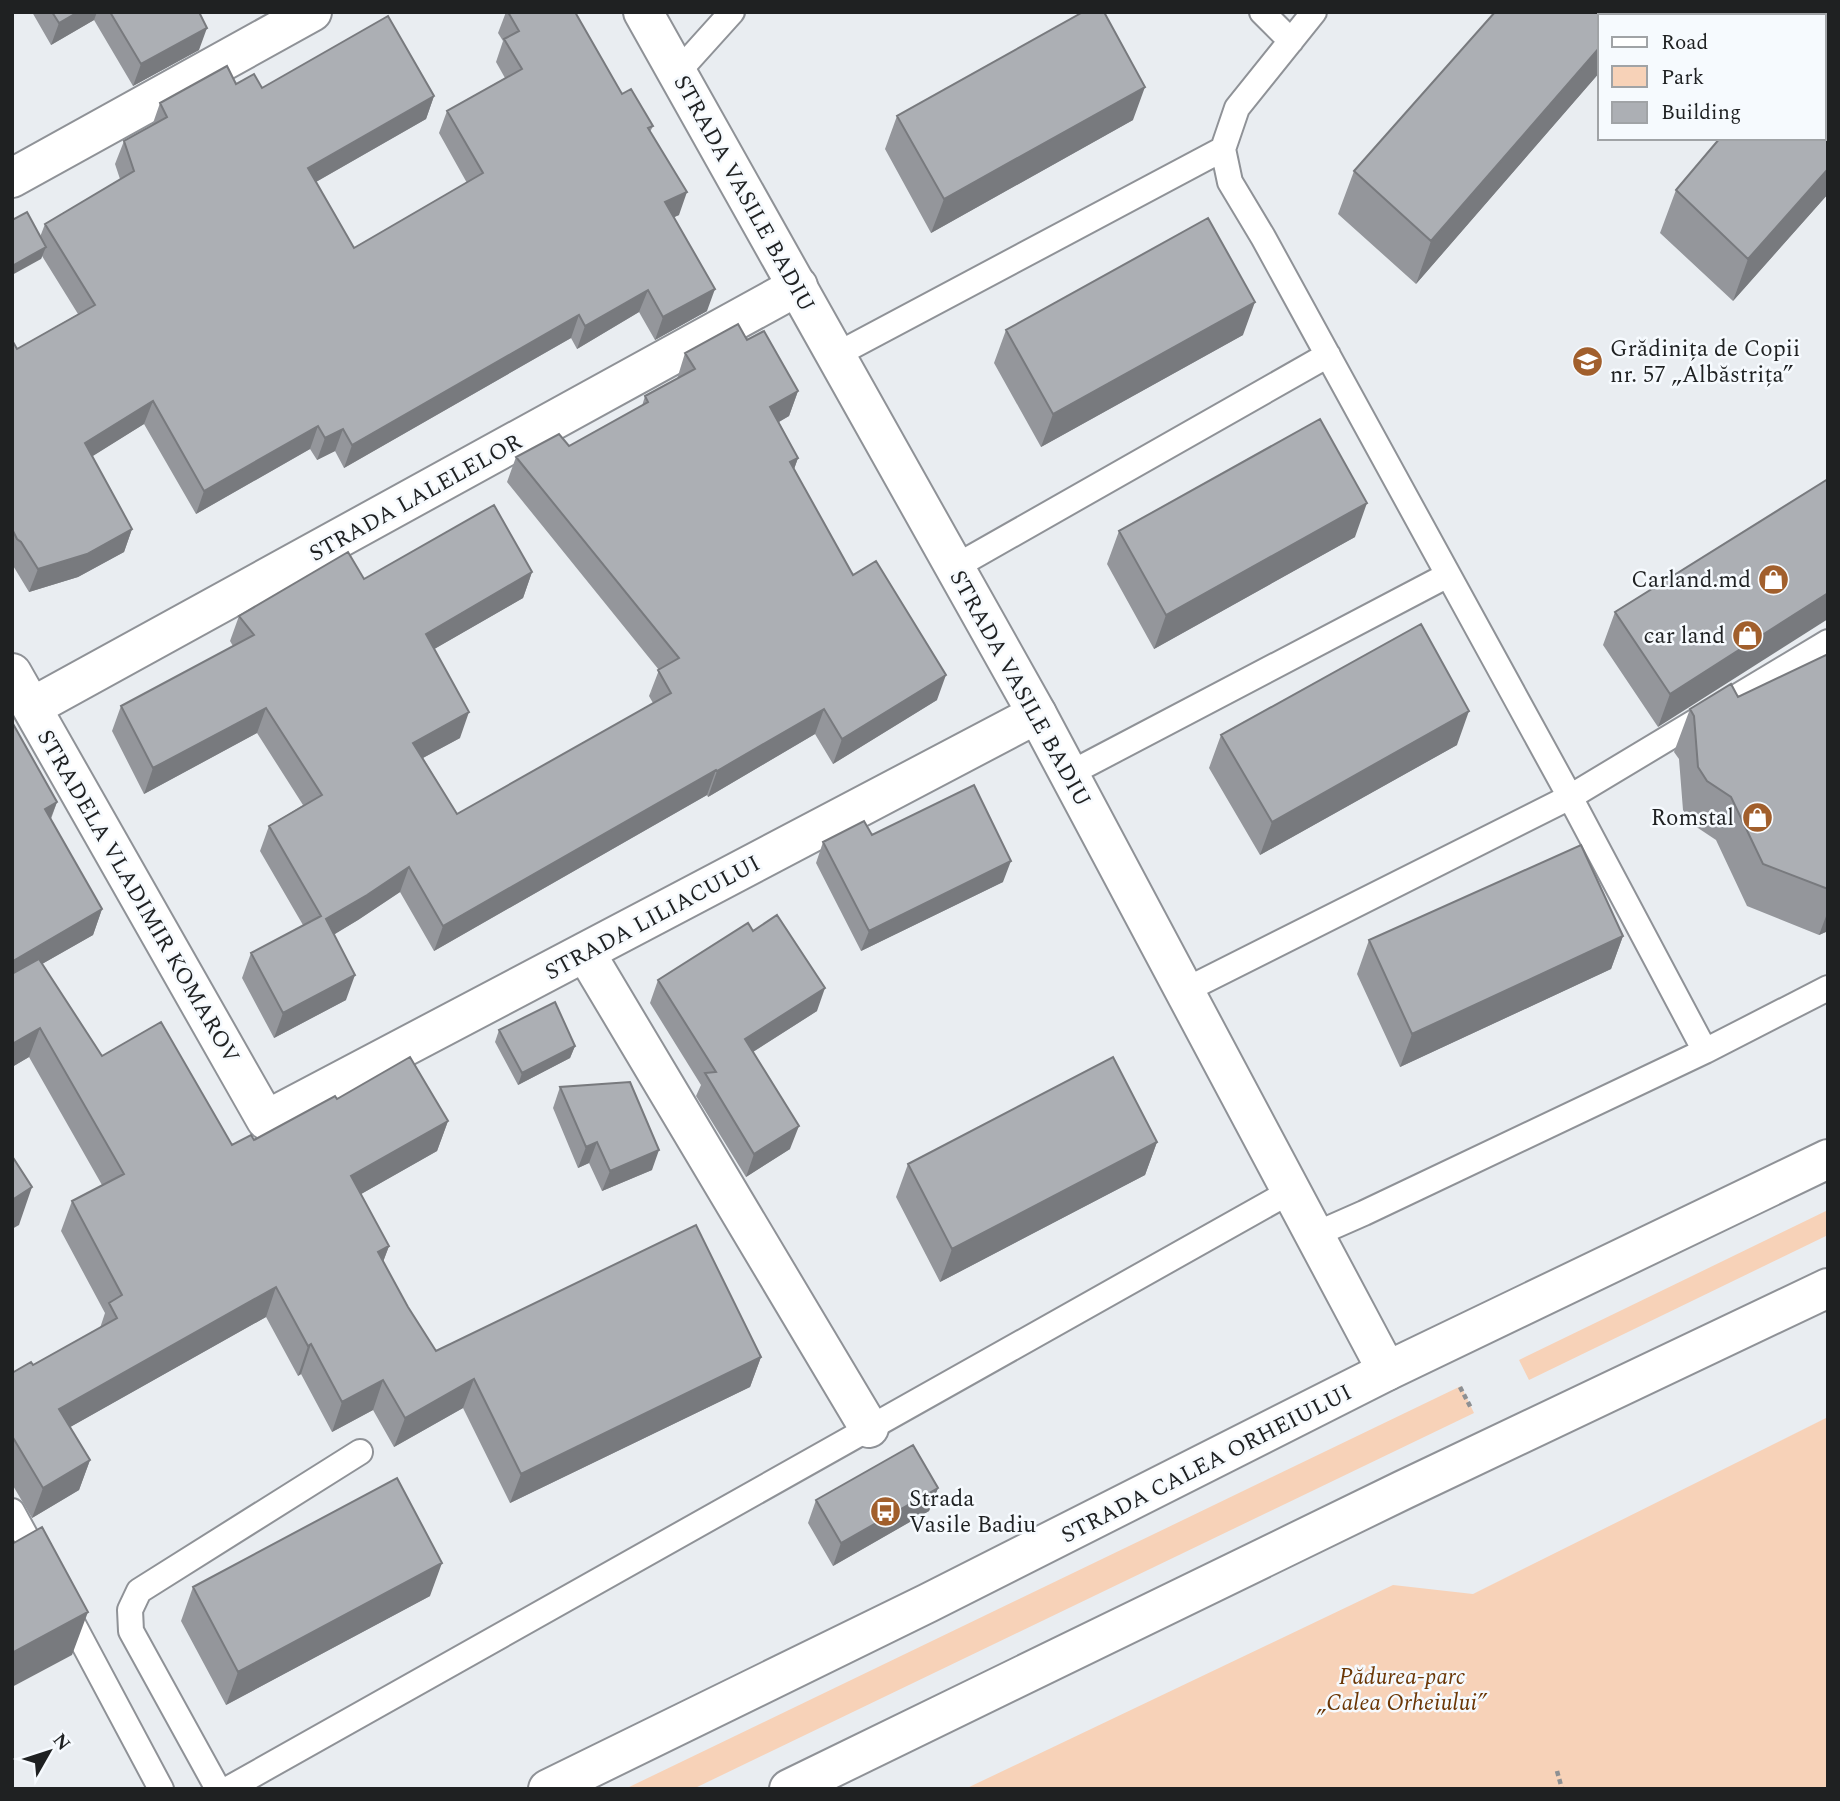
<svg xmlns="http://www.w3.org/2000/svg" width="1840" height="1801" font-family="Spectral,serif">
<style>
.green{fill:#f7d2b8}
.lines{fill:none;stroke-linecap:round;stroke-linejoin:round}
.lane-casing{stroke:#8f9297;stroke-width:28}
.street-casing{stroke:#8f9297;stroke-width:42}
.secondary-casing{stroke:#8f9297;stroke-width:42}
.highway-casing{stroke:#8f9297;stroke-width:42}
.path{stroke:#8d9093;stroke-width:4.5;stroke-dasharray:5 3.5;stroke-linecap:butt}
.lane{stroke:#fff;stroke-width:24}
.street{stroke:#fff;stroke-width:38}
.secondary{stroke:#fff;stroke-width:38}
.highway{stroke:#fff;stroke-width:38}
.wall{fill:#94969b}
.shaded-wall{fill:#787a7e}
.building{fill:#acafb4;stroke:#787a7e;stroke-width:2}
.labels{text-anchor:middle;stroke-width:5;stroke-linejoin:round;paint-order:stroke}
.street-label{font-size:23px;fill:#1f2122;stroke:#f6fafe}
.poi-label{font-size:23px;fill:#1f2122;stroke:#f6fafe;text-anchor:end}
.park-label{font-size:23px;font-style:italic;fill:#6b3605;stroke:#f6fafe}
</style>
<rect width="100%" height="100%" fill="#e9edf1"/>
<path class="green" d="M1828,1210V1235L1529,1380L1519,1360Z
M1461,1386L1474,1413L693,1789H625Z
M1828,1417V1789H965L1393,1585L1473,1594Z"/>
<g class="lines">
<defs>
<path id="lane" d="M1262,12L1291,41
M1314,12L1237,108L1223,149L1230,182L1263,237L1570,797L1705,1051
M677,73L732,12
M836,355L1223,149
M955,567L1328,355
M1069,774L1448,575
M1184,991L1570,797L1828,642
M1314,1235L1364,1213L1705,1051L1828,988
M12,1511L42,1566
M64,1607L161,1789
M218,1789L131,1631L130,1610L139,1591L360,1452
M228,1789L1291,1191"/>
<path id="street" d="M12,178L312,12
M12,673L266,1120L1037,714
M32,707L798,286
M585,952L869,1428"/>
<path id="secondary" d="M643,12L1037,714L1387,1371"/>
<path id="highway" d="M548,1789L928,1603L1387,1371L1828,1159
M789,1789L1403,1490L1828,1288"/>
</defs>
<use href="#lane" class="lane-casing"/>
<use href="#street" class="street-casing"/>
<use href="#secondary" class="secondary-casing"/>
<use href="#highway" class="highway-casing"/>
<path class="path" d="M1460,1387L1471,1408
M1557,1771L1562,1789"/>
<use href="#lane" class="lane"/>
<use href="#street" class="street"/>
<use href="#secondary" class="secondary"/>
<use href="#highway" class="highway"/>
</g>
<path class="wall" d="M32,12H199V50L133,86L94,20L51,45Z
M506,12H575L622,94L653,126L650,132L679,215L674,217L707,311L655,340L639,312L577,349L571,338L344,468L335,451L317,460L310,449L196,514L144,424L92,456L132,529L124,552L78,577L29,592L12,564V340L17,349L78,314L42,256L41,259L40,237L45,224L120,179L115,164L124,141L152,126L160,103L236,84L262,88L434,96L426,119L316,182L354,248L467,183L439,133L447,111L505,78L496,62L503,41L498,33Z
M1495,12H1652L1649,16H1600V72L1416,284L1338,214L1354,171Z
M1828,22V194L1733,301L1660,233L1676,190Z
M897,116L1133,120L931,233L885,149Z
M1006,330L1243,335L1041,447L994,363Z
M747,340L798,391L789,416L779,422L798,458L794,469L853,575L937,700L833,764L815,734L708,797L707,795L434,951L400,892L358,920L334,934L346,1000L274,1038L242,978L251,953L303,925L260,851L269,826L303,805L257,733L144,794L112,731L121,706L233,646L230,641L239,616L364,579L532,572L523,598L434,649L460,738L423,758L457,814L653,703L649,696L659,670L507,482L516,457L569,446L642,406L645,396L677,379L685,353Z
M1828,479L1658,727L1603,645L1615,612Z
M1119,531L1355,537L1154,649L1107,564Z
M1828,654V931L1819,935L1747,906L1716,840L1692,824L1683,810L1679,759L1674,752L1690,709L1738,697Z
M12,722L57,802L51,819L102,909L93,935L42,964L102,1056L232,1145L254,1140L337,1099L448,1121L437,1151L361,1194L389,1246L383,1262L408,1307L436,1351L761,1357L750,1387L510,1503L463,1408L394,1447L373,1410L332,1432L301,1374L298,1376L266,1317L70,1427L90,1460L79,1490L32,1518L12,1484V1373L33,1365L100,1328L105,1313L61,1231L72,1201L102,1185L29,1057L12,1067Z
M1221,735L1457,745L1260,855L1209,768Z
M872,835L1003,882L861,951L816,863L823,842Z
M753,931L817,1011L753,1052L790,1149L746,1177L696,1096L701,1085L650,1003L658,980Z
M1623,936L1611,969L1400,1067L1357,974L1369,940Z
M499,1030L575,1046L570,1058L518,1085L495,1042Z
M560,1087L652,1170L602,1191L589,1163L578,1168L553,1108Z
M1157,1142L1145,1175L940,1282L896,1197L908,1164Z
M938,1488L929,1511L833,1566L808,1523L816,1500Z
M193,1587L430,1596L226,1705L181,1621Z"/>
<path class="shaded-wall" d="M78,12H97L94,20L51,45L59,23Z
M1631,12H1652L1649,16H1628Z
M207,28L199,50L133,86L141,64Z
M1600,47V72L1416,284L1431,241Z
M1145,87L1133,120L931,233L944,199Z
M434,96L426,119L300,191L308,168Z
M1828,169V194L1733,301L1748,259Z
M687,192L679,215L657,225L665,202Z
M46,247L41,259L12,275V266Z
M715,289L707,311L655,340L663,317Z
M648,290L639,312L577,349L585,326Z
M1255,302L1243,335L1041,447L1053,414Z
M579,315L571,338L344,468L352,445Z
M798,391L789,416L761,432L770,407Z
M153,401L144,424L77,466L85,443Z
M318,426L310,449L196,514L204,491Z
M343,429L335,451L317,460L325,438Z
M798,458L789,483L790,462Z
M1367,503L1355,537L1154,649L1166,615Z
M132,529L124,552L78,577L29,592L38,569Z
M532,572L523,598L417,659L426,634Z
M1828,593V619L1658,727L1670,694Z
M946,675L937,700L833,764L842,739Z
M266,708L257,733L144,794L153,768Z
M824,709L815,734L708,797L717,771Z
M1469,711L1457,745L1260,855L1272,822Z
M469,712L460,738L404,768L413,743Z
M716,770L707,795L434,951L443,926Z
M57,802L47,827L45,809Z
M1011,861L1003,882L861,951L869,931Z
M409,867L400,892L358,920L317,945L326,919Z
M102,909L93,935L12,981L13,961Z
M1828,911V931L1819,935Z
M1623,936L1611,969L1400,1067L1412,1034Z
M355,975L346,1000L274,1038L283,1013Z
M825,988L817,1011L737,1062L745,1039Z
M40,1028L29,1057L12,1067V1044Z
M575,1046L570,1058L518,1085L522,1073Z
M448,1121L437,1151L340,1206L351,1176Z
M799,1126L790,1149L746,1177L754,1154Z
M597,1142L589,1163L578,1168L586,1147Z
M1157,1142L1145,1175L940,1282L952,1249Z
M659,1150L652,1170L602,1191L610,1171Z
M32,1187L19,1225L12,1229V1200Z
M389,1246L378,1275V1252Z
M276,1287L266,1317L49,1439L59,1409Z
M311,1344L301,1374L298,1376L308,1346Z
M761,1357L750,1387L510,1503L521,1474Z
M474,1379L463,1408L394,1447L405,1418Z
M383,1380L373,1410L332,1432L342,1402Z
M90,1460L79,1490L32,1518L43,1488Z
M938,1488L929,1511L833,1566L841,1543Z
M442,1563L430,1596L226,1705L238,1672Z
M88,1612L72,1655L12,1687V1653Z"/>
<path class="building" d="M52,12H78L59,23Z
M110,12H199L207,28L141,64Z
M508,12H575L622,94L631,89L653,126L648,128L687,192L665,202L715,289L663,317L648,290L585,326L579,315L352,445L343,429L325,438L318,426L204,491L153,401L85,443L132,529L87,554L38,569L21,542L17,539L12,529V340L17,349L95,305L45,224L134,171L124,141L167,117L160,103L227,66L236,84L254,74L262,88L388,16L434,96L308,168L354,248L483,173L447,111L522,69L504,39L519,31Z
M1083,12H1104L1145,87L944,199L897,116Z
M1495,12H1631L1628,16H1600V47L1431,241L1354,171Z
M1824,19L1828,22V169L1748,259L1676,190L1720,138H1824Z
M27,212L46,247L12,266V220Z
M1208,218L1255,302L1053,414L1006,330Z
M738,324L747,340L764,331L798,391L770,407L798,458L790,462L853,575L876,561L946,675L842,739L824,709L717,771L716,770L443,926L409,867L367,895L326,919L355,975L283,1013L251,953L321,916L269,826L322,795L266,708L153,768L121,706L254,635L239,616L348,552L364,579L494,505L532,572L426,634L469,712L413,743L457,814L671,693L658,670L679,658L516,457L559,434L569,446L648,402L645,396L695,369L685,353Z
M1320,419L1367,503L1166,615L1119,531Z
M1828,479V593L1670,694L1615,612Z
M1421,624L1469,711L1272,822L1221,735Z
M1828,654V889L1763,864L1731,797L1707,781L1698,767L1694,716L1690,709L1731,684L1738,697Z
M12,722L57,802L45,809L102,909L13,961Z
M974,785L1011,861L869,931L823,842L864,821L872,835Z
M1581,845L1623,936L1412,1034L1369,940Z
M777,915L825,988L745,1039L799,1126L754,1154L705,1073L716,1072L658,980L748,923L753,931Z
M39,959L102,1056L161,1022L232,1145L251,1135L254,1140L335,1096L337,1099L410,1057L448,1121L351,1176L389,1246L378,1252L408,1307L436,1351L696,1225L761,1357L521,1474L474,1379L405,1418L383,1380L342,1402L311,1344L308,1346L276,1287L59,1409L90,1460L43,1488L12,1436V1373L31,1362L33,1365L117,1318L109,1303L122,1295L72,1201L124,1174L40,1028L12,1044V974Z
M555,1002L575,1046L522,1073L499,1030Z
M1113,1057L1157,1142L952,1249L908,1164Z
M630,1082L659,1150L610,1171L597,1142L586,1147L560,1087Z
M12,1156L32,1187L12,1200Z
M913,1445L938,1488L841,1543L816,1500Z
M397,1478L442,1563L238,1672L193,1587Z
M42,1527L88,1612L12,1653V1544Z"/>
<defs>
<symbol id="school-disc" viewBox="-11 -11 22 22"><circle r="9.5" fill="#a15f2c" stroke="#f6fafe"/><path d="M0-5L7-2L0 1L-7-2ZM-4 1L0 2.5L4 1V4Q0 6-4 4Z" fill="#fff"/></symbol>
<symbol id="shop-disc" viewBox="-11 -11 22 22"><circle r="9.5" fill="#a15f2c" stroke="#f6fafe"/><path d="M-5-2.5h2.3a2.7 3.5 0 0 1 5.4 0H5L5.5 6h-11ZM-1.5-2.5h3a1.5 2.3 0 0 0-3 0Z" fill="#fff"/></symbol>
<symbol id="bus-disc" viewBox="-11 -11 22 22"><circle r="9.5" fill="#a15f2c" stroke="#f6fafe"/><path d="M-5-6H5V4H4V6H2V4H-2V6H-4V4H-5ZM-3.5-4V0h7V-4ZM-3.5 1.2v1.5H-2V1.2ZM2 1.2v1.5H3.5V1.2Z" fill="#fff"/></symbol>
</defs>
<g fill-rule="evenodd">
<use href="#school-disc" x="1570" y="344" width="35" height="35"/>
<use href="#shop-disc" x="1756" y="562" width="35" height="35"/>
<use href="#shop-disc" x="1730" y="618" width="35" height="35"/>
<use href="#shop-disc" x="1740" y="800" width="35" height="35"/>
<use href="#bus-disc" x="868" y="1494" width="35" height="35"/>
</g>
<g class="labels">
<g class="street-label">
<text transform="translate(745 193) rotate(61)" y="8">STRADA VASILE BADIU</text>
<text transform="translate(415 497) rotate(-29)" y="8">STRADA LALELELOR</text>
<text transform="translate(1021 688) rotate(61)" y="8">STRADA VASILE BADIU</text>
<text transform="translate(139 896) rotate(60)" y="8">STRADELA VLADIMIR KOMAROV</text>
<text transform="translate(652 917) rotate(-28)" y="8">STRADA LILIACULUI</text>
<text transform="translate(1206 1463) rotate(-27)" y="8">STRADA CALEA ORHEIULUI</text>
</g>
<g class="poi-label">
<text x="1610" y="356" text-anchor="start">Grădinița de Copii<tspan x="1610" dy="26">nr. 57 „Albăstrița”</tspan></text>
<text x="1751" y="587">Carland.md</text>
<text x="1725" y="643">car land</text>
<text x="1734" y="825">Romstal</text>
<text x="909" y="1506" text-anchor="start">Strada<tspan x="909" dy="26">Vasile Badiu</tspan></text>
</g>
<g class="park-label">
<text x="1402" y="1684">Pădurea-parc<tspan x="1402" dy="26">„Calea Orheiului”</tspan></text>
</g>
</g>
<rect width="1840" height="1801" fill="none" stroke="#1f2122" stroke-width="28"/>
<rect x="1598" y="14" width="228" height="126" fill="#f6fafe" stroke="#a0a3a6" stroke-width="2"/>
<rect x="1612" y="37" width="35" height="10" fill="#ffffff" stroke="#a0a3a6" stroke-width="2"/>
<text x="1661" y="49" font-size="21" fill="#1f2122">Road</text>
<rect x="1612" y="66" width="35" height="21" fill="#f7d2b8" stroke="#a0a3a6" stroke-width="2"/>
<text x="1661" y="84" font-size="21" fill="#1f2122">Park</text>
<rect x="1612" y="102" width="35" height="21" fill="#acafb4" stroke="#a0a3a6" stroke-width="2"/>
<text x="1661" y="119" font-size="21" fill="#1f2122">Building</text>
<g transform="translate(49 1752) rotate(51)" stroke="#f6fafe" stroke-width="5" paint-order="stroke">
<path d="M0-5L12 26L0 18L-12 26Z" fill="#1f2122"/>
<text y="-10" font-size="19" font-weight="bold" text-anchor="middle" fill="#1f2122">N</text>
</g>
</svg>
